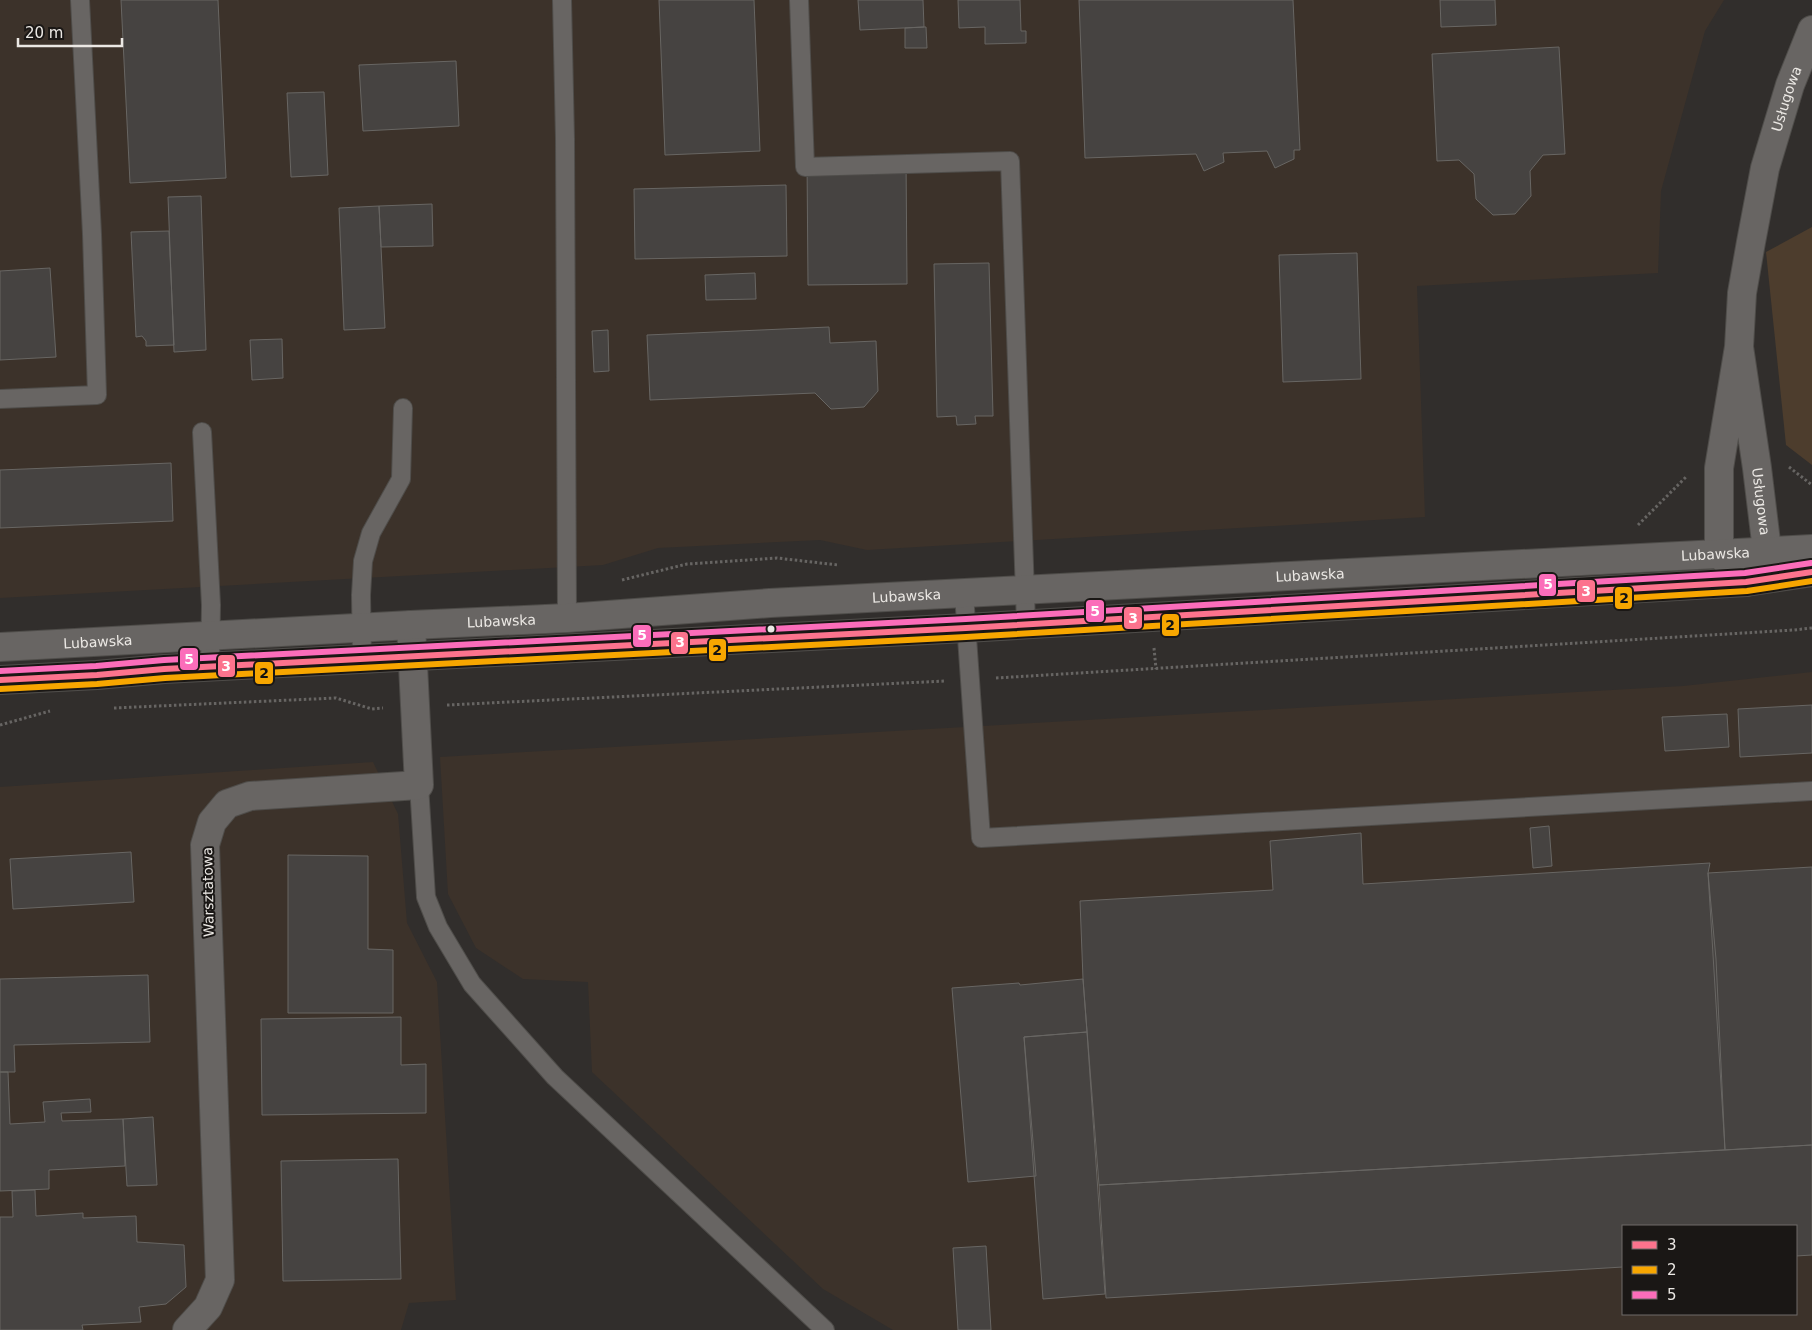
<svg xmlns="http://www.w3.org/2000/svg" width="1812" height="1330" font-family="'DejaVu Sans',sans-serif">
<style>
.built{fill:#3c322a;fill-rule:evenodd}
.green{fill:#4d3d2d}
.building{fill:#464341;stroke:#686663}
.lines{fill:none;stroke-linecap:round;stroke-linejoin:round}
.service-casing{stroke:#4f4d4a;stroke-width:20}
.minor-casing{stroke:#4f4d4a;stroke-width:30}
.secondary-casing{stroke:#4f4d4a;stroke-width:30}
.path{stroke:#676563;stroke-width:3;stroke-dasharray:2.5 2.5;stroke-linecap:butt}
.service{stroke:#686563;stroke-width:18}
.minor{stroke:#686563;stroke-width:28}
.secondary{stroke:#686563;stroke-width:28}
.bus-1-casing{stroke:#1a1715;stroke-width:10}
.bus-2-casing{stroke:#1a1715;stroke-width:10}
.bus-3-casing{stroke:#1a1715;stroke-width:10}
.bus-1{stroke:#fc738d;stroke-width:6}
.bus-2{stroke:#f7a600;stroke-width:6}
.bus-3{stroke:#fb6dba;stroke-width:6}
.bus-dot{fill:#ebe8e4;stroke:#1a1715;stroke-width:2}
.labels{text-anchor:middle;stroke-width:4;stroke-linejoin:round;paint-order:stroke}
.street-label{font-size:14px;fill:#ebe8e4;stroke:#1a1715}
.line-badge{stroke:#1a1715;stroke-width:2}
.badge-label{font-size:14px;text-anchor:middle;font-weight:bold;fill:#fff}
.pale-badge-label{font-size:14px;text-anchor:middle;font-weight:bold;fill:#111}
</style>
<rect width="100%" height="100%" fill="#312e2c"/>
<path class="built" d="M0,0H1724L1705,31L1661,191L1658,273L1417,286L1425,517L867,550L820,540L658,548L603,565L0,598Z
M1812,672V1330H893L823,1289L592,1072L588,982L523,979L476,948L448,894L440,757L1683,686ZM1623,1226H1796V1314H1623Z
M373,762L398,814L407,923L437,982L456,1300L409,1303L401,1330H0V787Z"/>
<path class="green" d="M1812,227V465L1786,445L1766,252Z"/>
<path class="building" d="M121,0H218L226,178L130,183Z
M659,0H754L760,151L665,155Z
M858,0H923L924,27L860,30Z
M958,0H1020L1021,31H1026V43L985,44V27L959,28Z
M1079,0H1293L1300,150H1294V159L1275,168L1267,151L1223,153L1224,162L1204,171L1196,154L1085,158Z
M1440,0H1495L1496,25L1441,27Z
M924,27H926L927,48H905V28Z
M1559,47L1565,154L1543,155L1530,171L1531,196L1515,214L1493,215L1476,199L1474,174L1459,160L1437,161L1432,54Z
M456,61L459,126L363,131L359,65Z
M324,92L328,175L291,177L287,93Z
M906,158L907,284L808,285L807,159Z
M786,185L787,256L635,259L634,189Z
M201,196L206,350L174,352L168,197Z
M432,204L433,246L381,247L379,206Z
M379,206L385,328L344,330L339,208Z
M169,231L174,345L146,346V341L142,336L136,337L131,232Z
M1357,253L1361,379L1283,382L1279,255Z
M989,263L993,416H975L976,424L957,425L956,416L937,417L934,264Z
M50,268L56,357L0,360V271Z
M755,273L756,299L706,300L705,275Z
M829,327L830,343L876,341L878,391L864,407L831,409L815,393L650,400L647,335Z
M608,330L609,371L594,372L592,331Z
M282,339L283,378L252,380L250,340Z
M171,463L173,521L0,528V470Z
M1812,705V753L1740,757L1738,709Z
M1727,714L1729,747L1665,751L1662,717Z
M1549,826L1552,866L1533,868L1530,828Z
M1361,833L1363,884L1710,863L1708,873L1716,959L1725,1150L1099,1185L1083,979L1080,901L1273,890L1270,841Z
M131,852L134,902L13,909L10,859Z
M288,855L368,856V949L393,950V1013H288Z
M1812,867V1145L1725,1150L1708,873Z
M148,975L150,1042L14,1045L15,1072H0V979Z
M1083,979L1087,1032L1024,1037L1036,1176L968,1182L952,988L1019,983L1020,985Z
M401,1017V1065L426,1064V1113L262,1115L261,1019Z
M1087,1032L1105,1294L1043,1299L1024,1037Z
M0,1072H8L10,1124L45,1122L43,1102L90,1099L91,1112L61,1113L62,1121L123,1119L125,1166L49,1170V1189L0,1191Z
M153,1117L157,1185L127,1186L123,1119Z
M1812,1145V1255L1796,1256V1226H1623V1267L1106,1298L1099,1185Z
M398,1159L401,1279L283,1281L281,1161Z
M35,1190L36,1216L83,1213V1218L136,1216L137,1242L184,1245L186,1287L166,1304L139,1307L141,1322L82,1325L83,1330H0V1217H13L12,1191Z
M986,1246L991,1330H958L953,1248Z"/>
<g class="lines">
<defs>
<path id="service" d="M562,0L565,139L567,618
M799,0L805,167L1010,161L1026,623
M0,399L97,395L92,234L80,0
M202,432L211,605L210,667
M964,594L981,838L1812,791
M362,659L361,595L363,561L371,533L401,479L403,408
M419,785L426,897L438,927L472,984L555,1077L825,1330"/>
<g id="minor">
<path id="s1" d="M1739,347L1757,468L1767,550L1746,582L1719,553V468L1739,347L1742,293L1751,242L1765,168L1790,85L1812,30"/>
<path d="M187,1330L208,1307L220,1280L205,845L212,822L227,804L250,796L419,785L411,625"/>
</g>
<g id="secondary">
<path id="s2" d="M0,647L411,625L567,618L770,603L1812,549"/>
<path d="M0,680L97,675L164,669L966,628L1746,582L1812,572"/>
</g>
</defs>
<use href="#service" class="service-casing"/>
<use href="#minor" class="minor-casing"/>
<use href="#secondary" class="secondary-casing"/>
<path class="path" d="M1789,467L1812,485
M1638,525L1686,477
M622,580L687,564L777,558L838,565
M1154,648L1156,669
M996,678L1794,630L1812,628
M447,705L945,681
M114,708L336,698L372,709L383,708
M0,725L50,711"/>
<use href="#service" class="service"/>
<use href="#minor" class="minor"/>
<use href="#secondary" class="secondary"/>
<defs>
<path id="bus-1" d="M0,680L97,675L164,669L966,628L1746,582L1812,572"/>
<path id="bus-2" d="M0,689L97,684L165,678L966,637L1747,591L1812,581"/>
<path id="bus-3" d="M0,671L96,666L164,660L966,619L1745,573L1811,563"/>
</defs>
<use href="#bus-1" class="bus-1-casing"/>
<use href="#bus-2" class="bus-2-casing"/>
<use href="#bus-3" class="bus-3-casing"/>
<use href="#bus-1" class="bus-1"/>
<use href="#bus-2" class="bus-2"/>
<use href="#bus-3" class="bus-3"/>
</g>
<circle class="bus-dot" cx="771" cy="629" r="4.5"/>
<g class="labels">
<g class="street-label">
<text dy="5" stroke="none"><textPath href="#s1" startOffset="744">Usługowa</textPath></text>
<text dy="5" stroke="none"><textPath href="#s1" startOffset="156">Usługowa</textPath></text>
<text dy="5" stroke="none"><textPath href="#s2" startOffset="1718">Lubawska</textPath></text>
<text dy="5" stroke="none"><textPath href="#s2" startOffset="1312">Lubawska</textPath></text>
<text dy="5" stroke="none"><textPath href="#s2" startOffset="908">Lubawska</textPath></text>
<text dy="5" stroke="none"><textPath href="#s2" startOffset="502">Lubawska</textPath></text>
<text dy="5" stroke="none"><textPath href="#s2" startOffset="98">Lubawska</textPath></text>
<text transform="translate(208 892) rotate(-91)" y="5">Warsztatowa</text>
</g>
</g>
<g class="line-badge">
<rect x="1538" y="573" width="19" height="24" rx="5" fill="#fb6dba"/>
<rect x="1576" y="579" width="20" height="24" rx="5" fill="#fc738d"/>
<rect x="1614" y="586" width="19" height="24" rx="5" fill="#f7a600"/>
<rect x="1085" y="599" width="20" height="24" rx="5" fill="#fb6dba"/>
<rect x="1123" y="606" width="20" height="24" rx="5" fill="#fc738d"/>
<rect x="1161" y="613" width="19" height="24" rx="5" fill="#f7a600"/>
<rect x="632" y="624" width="20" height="24" rx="5" fill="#fb6dba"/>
<rect x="670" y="631" width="19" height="24" rx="5" fill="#fc738d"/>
<rect x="708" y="638" width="19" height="24" rx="5" fill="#f7a600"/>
<rect x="179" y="647" width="20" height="24" rx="5" fill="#fb6dba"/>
<rect x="217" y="654" width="19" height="24" rx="5" fill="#fc738d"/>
<rect x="254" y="661" width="20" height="24" rx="5" fill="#f7a600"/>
</g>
<g class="badge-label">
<text x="1548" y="589">5</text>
<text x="1586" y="596">3</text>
<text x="1095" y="616">5</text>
<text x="1133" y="623">3</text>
<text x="642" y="640">5</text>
<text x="680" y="647">3</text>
<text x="189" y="664">5</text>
<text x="226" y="671">3</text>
</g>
<g class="pale-badge-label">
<text x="1624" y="603">2</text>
<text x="1170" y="630">2</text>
<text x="717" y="655">2</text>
<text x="264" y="678">2</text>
</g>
<rect x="1622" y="1225" width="175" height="90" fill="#1a1715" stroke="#6e6b68"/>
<rect x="1632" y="1241" width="25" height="8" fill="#fc738d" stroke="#6e6b68"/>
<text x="1667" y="1250" font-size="15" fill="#ebe8e4">3</text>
<rect x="1632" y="1266" width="25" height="8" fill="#f7a600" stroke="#6e6b68"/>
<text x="1667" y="1275" font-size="15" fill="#ebe8e4">2</text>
<rect x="1632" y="1291" width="25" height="8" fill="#fb6dba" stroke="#6e6b68"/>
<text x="1667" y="1300" font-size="15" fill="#ebe8e4">5</text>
<path d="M18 38v8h104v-8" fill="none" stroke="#ebe8e4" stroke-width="2.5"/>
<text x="25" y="38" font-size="15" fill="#ebe8e4" stroke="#1a1715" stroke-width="4" paint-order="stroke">20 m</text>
</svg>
